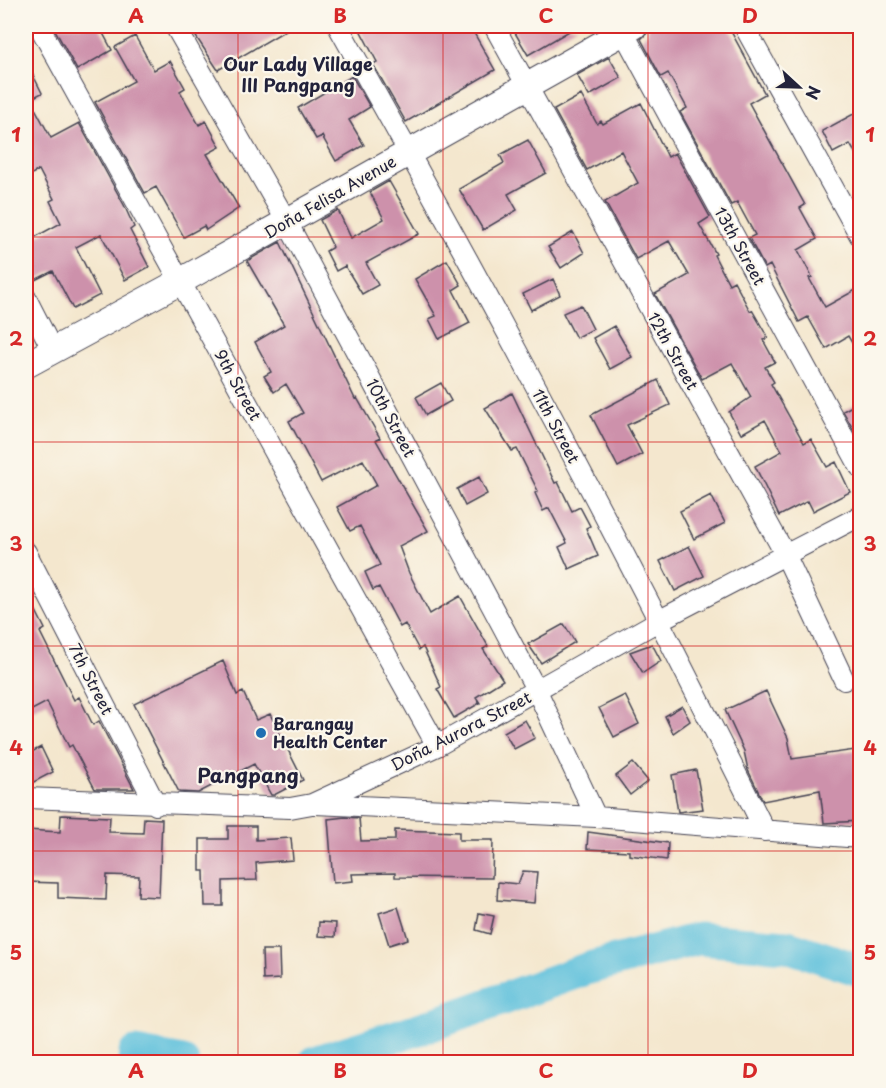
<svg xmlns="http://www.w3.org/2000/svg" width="886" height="1088" font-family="'Playpen Sans',sans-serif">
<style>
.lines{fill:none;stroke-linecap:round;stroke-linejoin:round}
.river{stroke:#5dc0db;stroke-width:33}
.building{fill:#cd91ab}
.minor-casing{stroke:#424051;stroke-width:22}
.tertiary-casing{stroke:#424051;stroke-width:28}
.minor{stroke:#fff;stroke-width:20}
.tertiary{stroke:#fff;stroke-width:26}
.grid{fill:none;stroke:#d62828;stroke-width:1.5;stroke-opacity:0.55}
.poi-dot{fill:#1f6fb2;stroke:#fbf7ec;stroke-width:2}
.labels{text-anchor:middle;stroke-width:4.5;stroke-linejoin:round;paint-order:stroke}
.street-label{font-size:16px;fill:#22223b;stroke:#fbf7ec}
.poi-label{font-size:16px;font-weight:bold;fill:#22223b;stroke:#fbf7ec;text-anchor:start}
.neighbourhood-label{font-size:18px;font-weight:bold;fill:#22223b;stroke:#fbf7ec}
.quarter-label{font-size:20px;font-weight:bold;fill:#22223b;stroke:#fbf7ec}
.neatline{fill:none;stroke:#d62828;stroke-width:2}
.grid-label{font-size:20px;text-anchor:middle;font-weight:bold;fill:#d62828}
</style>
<rect width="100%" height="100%" fill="#fbf7ec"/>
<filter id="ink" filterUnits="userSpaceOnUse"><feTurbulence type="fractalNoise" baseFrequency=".0167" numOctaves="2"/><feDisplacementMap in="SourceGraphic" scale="12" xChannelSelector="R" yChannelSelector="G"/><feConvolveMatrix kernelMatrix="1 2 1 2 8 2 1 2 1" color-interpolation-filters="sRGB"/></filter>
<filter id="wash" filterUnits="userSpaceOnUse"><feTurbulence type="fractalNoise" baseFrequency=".008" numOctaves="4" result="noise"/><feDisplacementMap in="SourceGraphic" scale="24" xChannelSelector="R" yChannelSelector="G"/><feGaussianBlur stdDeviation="1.35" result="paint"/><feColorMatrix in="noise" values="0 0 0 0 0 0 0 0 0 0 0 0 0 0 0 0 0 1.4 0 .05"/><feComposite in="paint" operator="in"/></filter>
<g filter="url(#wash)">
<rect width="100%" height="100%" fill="#f4e7ce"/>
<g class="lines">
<path class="river" d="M134,1062L135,1053L183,1062
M315,1062L431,1025L589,968L698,939L787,946L860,970"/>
</g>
<g id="blocks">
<path class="building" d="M53,26H99L112,50L77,70Z
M189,26H293L218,70Z
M358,26H470L495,70L406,122L373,64L377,62Z
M511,26H578L528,55Z
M649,26H728L765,94L749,103L805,205L800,208L817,239L798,250L812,277L809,278L825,307L861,287V358L848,336L826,349L808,317L799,322L770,265L765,268L749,238L755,235L737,202L731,205L680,112L687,108L668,73L661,77L641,39L647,33Z
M135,36L154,70L170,61L185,88L180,91L199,125L206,121L220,147L207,154L239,208L206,230L204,226L184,237L156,187L145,193L95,102L134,81L115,47Z
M609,57L621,78L589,96L577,75Z
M26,61L42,93L30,99L51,138L79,123L124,205L134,227L130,230L149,267L125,280L101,234L76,247L100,295L73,309L53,271L33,281L26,267V242L61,223L50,201L54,199L39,170L26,177Z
M352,76L370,107L349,120L364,145L336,161L322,136L316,139L298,108Z
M581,95L597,124L601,121L603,124L641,103L668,157L675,153L710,217L699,224L716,254L714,255L729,284L734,281L750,311L752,310L768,338L763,340L775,362L765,367L774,382L771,384L804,443L811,439L827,467L836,462L850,492L813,511L808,501L779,516L755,466L782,451L765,420L741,434L729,412L751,397L732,363L702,379L655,294L689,275L669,241L636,259L605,202L638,183L621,151L587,170L554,110Z
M861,110V163L850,144L833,153L822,131Z
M528,140L546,173L508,194L517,210L483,230L459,189L504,163L500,155Z
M389,181L419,234L366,263L378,285L362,294L345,266L336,271L326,251L333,247L320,220L338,210L351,238L384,219L370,192Z
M573,232L584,253L561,268L548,247Z
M280,242L355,399L357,398L380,438L376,440L428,531L399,546L409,573L430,614L460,596L488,646L483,649L503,680L476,697L480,703L454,718L437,689L441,687L423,647L419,650L405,624L400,627L379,587L373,590L365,572L380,565L360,526L350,531L337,507L377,485L363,460L321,482L289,421L303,413L286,384L274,392L264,376L271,372L255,342L284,325L247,261Z
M447,260L461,285L453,290L470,323L439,339L429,319L436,316L415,279Z
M553,279L560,295L531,310L523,294Z
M581,305L593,329L576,338L563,313Z
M614,326L632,357L610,369L593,338Z
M658,380L670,405L627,425L642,454L618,467L591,415Z
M441,383L451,401L426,415L416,397Z
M512,393L555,483L558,482L572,511L580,507L590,526L586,528L598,556L569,569L559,547L567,543L549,508L543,511L535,493L538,491L517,449L512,451L485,408Z
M861,401V443L843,411Z
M479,477L487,494L465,506L457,489Z
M711,495L725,523L694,539L680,511Z
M689,546L704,576L675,591L660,561Z
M26,591L45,629L40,632L74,700L79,697L93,725L99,721L134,789H95L72,745L69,747L47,702L32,710L26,697Z
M564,624L575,642L541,663L528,644Z
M652,644L661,661L643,673L630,652Z
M223,661L237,695L243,692L256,720L270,714L303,780L274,795H271L254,764L198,793L179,792L134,704Z
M766,691L788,738L792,759L855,750L861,794V821L824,823L820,790L763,801L748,770L744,751L725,710Z
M625,695L639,724L614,737L599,708Z
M682,706L690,721L673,733L665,716Z
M525,720L535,738L514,749L504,732Z
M41,747L53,772L26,786V755Z
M633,763L648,781L630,795L616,776Z
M696,770L703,809L678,812L672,775Z
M61,815L110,817L109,832L143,833L144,818L162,819L159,897L138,896L139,876L107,875L106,900L58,898V883L26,882V830L60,832Z
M345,817L359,818L361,841L395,840V830L459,832V840H493L492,878L395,877V873L352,874L353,881L333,883L328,819Z
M228,826H256V840L291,838L293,860L256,863L257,880L223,881V906H205L204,871H200V839H228Z
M588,832L668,843L667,860L629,855V851L587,849Z
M523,871L537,872L534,903L497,900L498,882L518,884Z
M398,907L408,939L389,945L379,913Z
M479,913L494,916L490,934L476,930Z
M319,922L336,923L335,937L318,936Z
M262,950H279L280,979L263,980Z"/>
</g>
</g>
<g filter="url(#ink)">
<use href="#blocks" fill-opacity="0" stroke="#424051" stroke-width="1.5"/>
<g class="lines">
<defs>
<path id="minor" d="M39,26L437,746
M175,26L287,222L537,691L596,817
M338,26C487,290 630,559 765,831
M494,26L785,554L844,680
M620,26L860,467
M744,26L860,236
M26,298L52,349
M26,552L156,805
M26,798L290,808L312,804L437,746L660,620L860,516
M315,804L596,817L860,838"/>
<path id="tertiary" d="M26,365L181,281L634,26"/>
</defs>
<use href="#minor" class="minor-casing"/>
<use href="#tertiary" class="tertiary-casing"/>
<use href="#minor" class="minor"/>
<use href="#tertiary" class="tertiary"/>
</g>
</g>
<path class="grid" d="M238,26V1062M443,26V1062M648,26V1062M26,237H860M26,442H860M26,646H860M26,851H860"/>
<circle class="poi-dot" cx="261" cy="733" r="6"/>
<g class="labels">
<g class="street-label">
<text transform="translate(330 197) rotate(-30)" y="6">Doña Felisa Avenue</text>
<text transform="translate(740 246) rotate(61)" y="6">13th Street</text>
<text transform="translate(673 351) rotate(61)" y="6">12th Street</text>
<text transform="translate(238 385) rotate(61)" y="6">9th Street</text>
<text transform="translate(391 418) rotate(62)" y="6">10th Street</text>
<text transform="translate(556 426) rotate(62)" y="6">11th Street</text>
<text transform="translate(91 679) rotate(63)" y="6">7th Street</text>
<text transform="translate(461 731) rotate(-27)" y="6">Doña Aurora Street</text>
</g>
<g class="poi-label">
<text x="273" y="730">Barangay<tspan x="273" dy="18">Health Center</tspan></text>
</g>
<g class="neighbourhood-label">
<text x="298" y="71">Our Lady Village<tspan x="298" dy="21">III Pangpang</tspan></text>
</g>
<g class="quarter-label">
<text x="248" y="783">Pangpang</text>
</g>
</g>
<rect width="886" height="1088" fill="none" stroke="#fbf7ec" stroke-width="66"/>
<g transform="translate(799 87) rotate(112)" stroke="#fbf7ec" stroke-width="4.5" paint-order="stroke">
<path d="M0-4.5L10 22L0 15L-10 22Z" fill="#22223b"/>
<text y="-9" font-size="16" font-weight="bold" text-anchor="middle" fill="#22223b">N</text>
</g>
<rect x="33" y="33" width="820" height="1022" class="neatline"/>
<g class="grid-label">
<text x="136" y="23">A</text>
<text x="340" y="23">B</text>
<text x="546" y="23">C</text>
<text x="750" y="23">D</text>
<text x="16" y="142">1</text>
<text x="870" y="142">1</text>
<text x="16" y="346">2</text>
<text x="870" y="346">2</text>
<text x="16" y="551">3</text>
<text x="870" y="551">3</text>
<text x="16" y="755">4</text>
<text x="870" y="755">4</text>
<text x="16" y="960">5</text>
<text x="870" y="960">5</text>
<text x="136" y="1078">A</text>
<text x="340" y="1078">B</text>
<text x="546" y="1078">C</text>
<text x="750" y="1078">D</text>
</g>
</svg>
